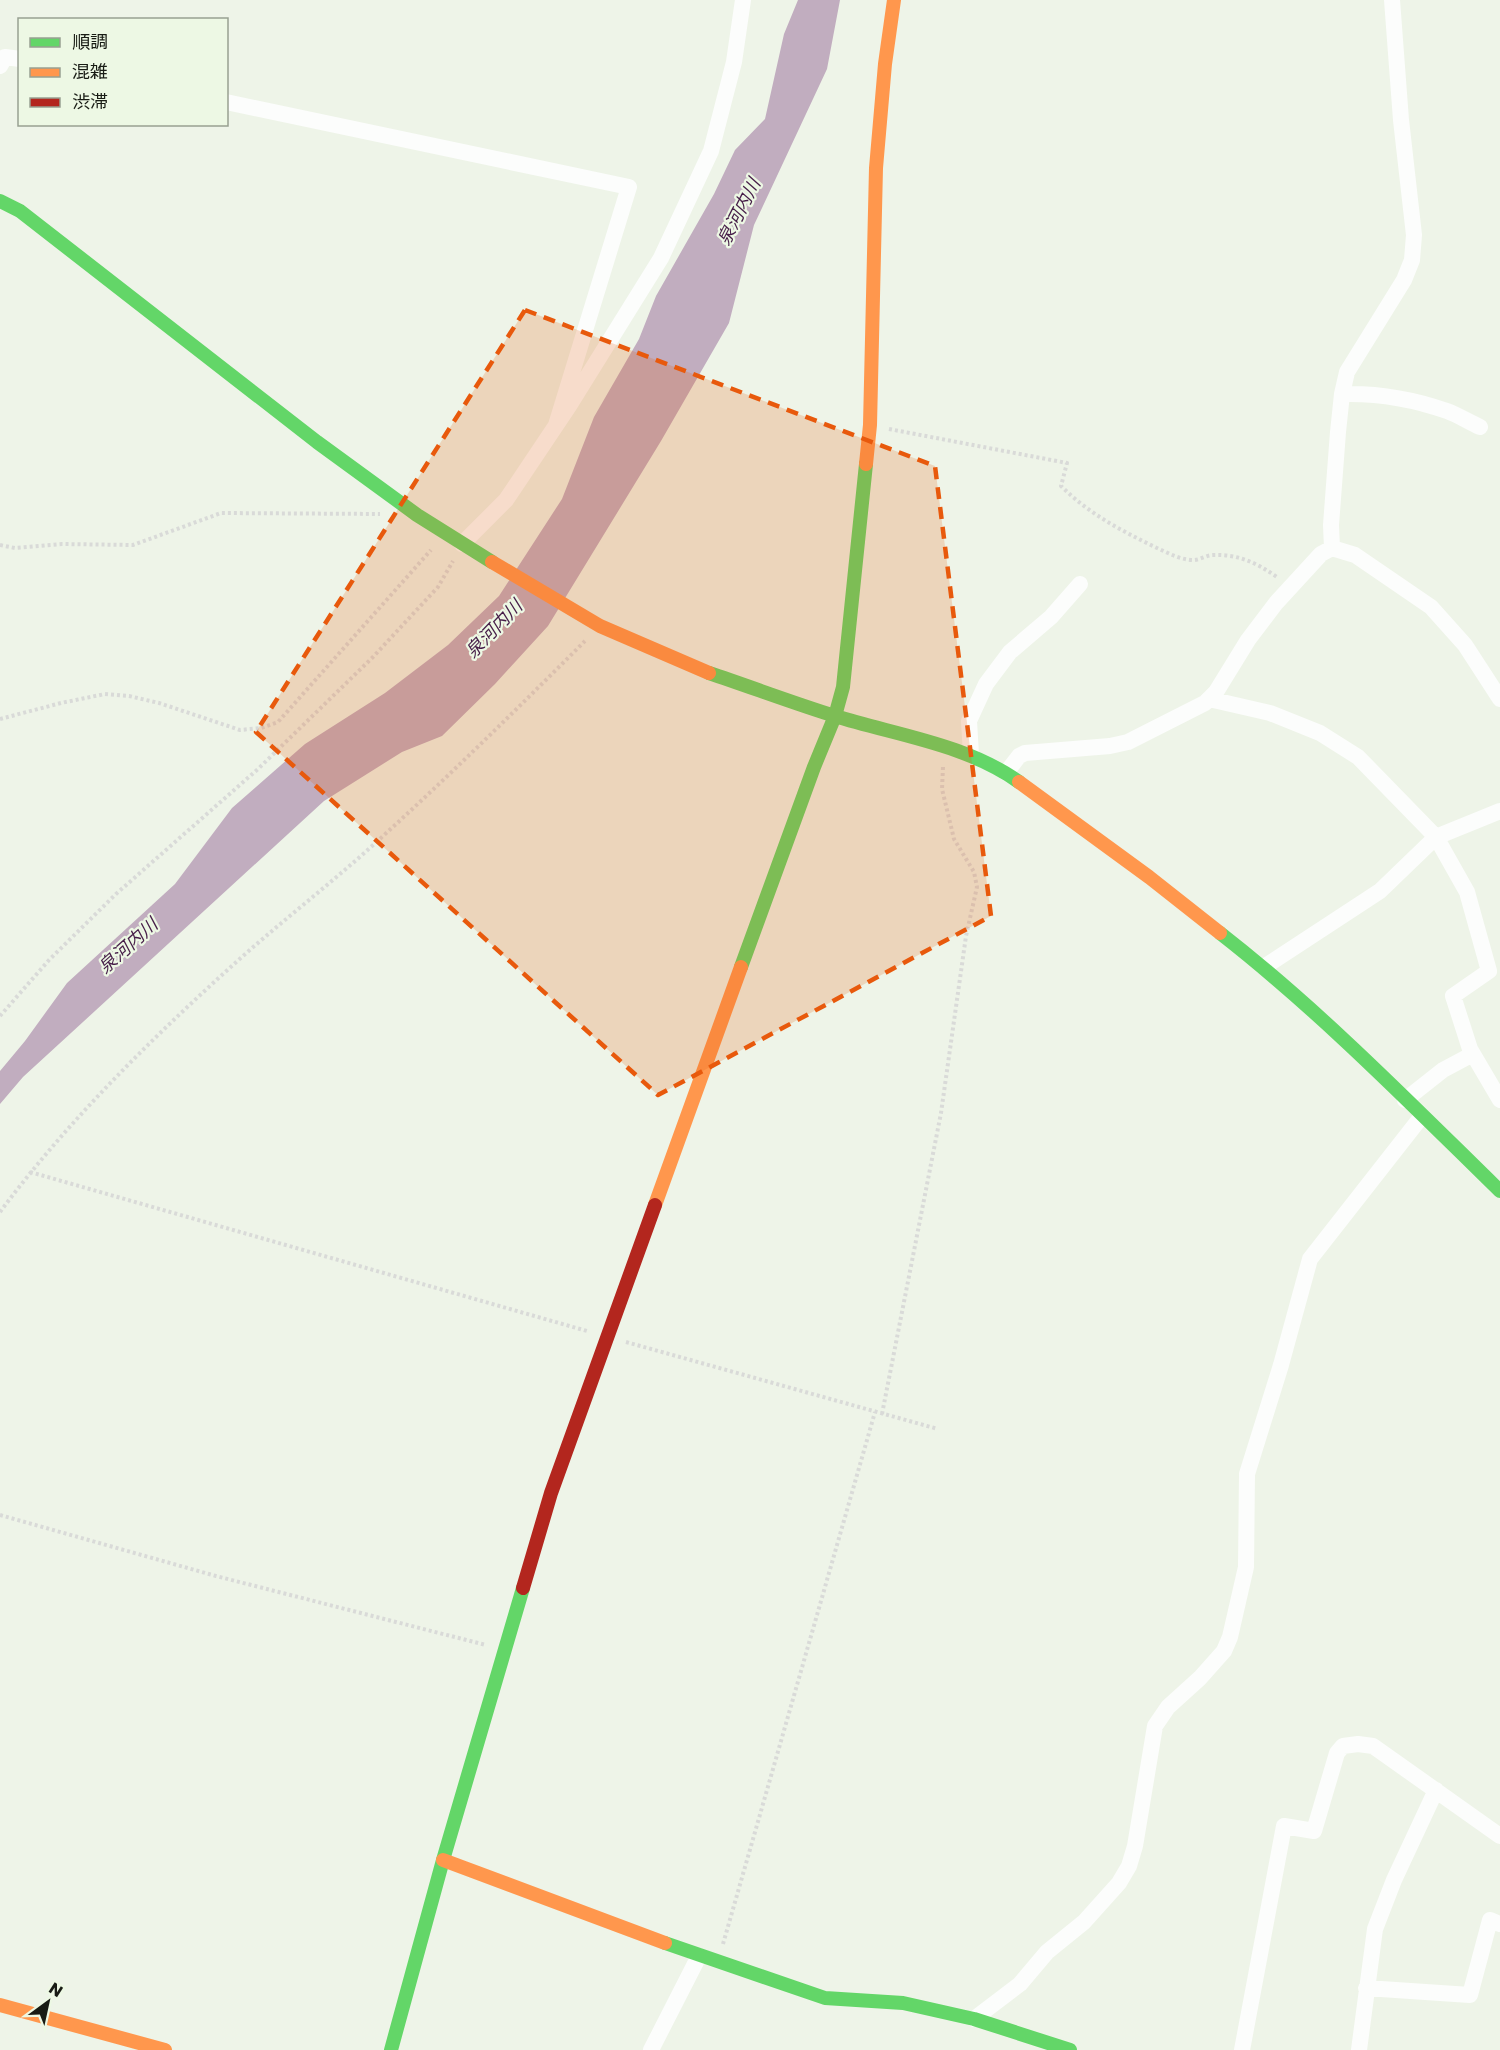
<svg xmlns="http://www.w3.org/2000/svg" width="1500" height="2050" font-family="Poppins,'Noto Sans JP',sans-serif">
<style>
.water{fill:#c1adbf}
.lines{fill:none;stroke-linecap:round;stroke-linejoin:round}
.path{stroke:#d9dad8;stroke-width:4;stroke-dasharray:3 3;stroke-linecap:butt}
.street{stroke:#fcfdfc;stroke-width:16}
.fast{stroke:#63d668;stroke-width:14}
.slow{stroke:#ff974d;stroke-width:14}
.jam{stroke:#b3261e;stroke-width:14}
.marked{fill:#e8590c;fill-opacity:0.2;stroke:#e8590c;stroke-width:4.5;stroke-dasharray:12 8;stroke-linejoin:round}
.labels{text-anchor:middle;stroke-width:4.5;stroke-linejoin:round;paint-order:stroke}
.water-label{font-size:18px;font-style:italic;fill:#461d48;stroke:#edf8e4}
</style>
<rect width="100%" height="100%" fill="#eef4e8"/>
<path class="water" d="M798,0H840L827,69L754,225L729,323L661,441L548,626L495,684L442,736L402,752L324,801L23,1077L0,1104V1071L25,1041L67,983L175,884L232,808L305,744L385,693L448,645L499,596L562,499L594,417L639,339L656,296L714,194L735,150L765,119L784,34Z"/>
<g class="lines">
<path class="path" d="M889,429L1067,463L1061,486C1089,514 1122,531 1157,548C1168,553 1179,559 1191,560C1199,561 1206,555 1213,555C1238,554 1257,563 1277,577
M0,545L15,548L62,544L133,545L221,513L380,514
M0,719L61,703L105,694L129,696L159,703L240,730L261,728L278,722L431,550
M0,1016L49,960L116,894L258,769L373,657L438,587L453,561
M30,1172L587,1331
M0,1212C67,1122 150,1040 234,964C275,927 320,892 362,855C439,786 512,714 585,641
M626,1342L938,1429
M882,1414L941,1113L966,936L977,887L974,872L954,839L942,789L943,767
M0,1515L216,1576L486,1645
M723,1944L875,1412"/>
<path class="street" d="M0,66L5,57L20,59
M226,102L629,187L556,425
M1342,394C1377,393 1413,399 1447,411C1458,415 1469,422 1480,427
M462,544L506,500L569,406L661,258L711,151L734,62L743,0
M1332,548L1331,525L1338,432L1342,394L1347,372L1404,280L1412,260L1414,235L1401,120L1392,0
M1209,699L1270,713L1320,733L1358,757L1436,837L1467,892L1489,971L1453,996L1470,1049L1500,1100
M971,755L969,721L986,684L1010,652L1051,617L1080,584
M1006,773L1019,756L1025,753L1110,746L1128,742L1205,703L1216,692L1248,640L1276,603L1321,554L1332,548L1355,555L1431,607L1465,645L1500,699
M1264,967L1380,891L1436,837L1500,811
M1405,1100L1443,1070L1473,1054
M1366,1988L1470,1995L1490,1920L1500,1924
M974,2019L1020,1984L1047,1952L1084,1922L1119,1883L1129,1866L1135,1846L1155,1726L1168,1707L1200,1678L1224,1651L1230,1637L1246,1567L1247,1474L1281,1365L1310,1259L1422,1116
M651,2050L699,1956
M1242,2050L1284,1826L1314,1831L1337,1753L1343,1746L1358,1744L1373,1746L1500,1836
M1359,2050L1375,1929L1394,1880L1436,1790"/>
<path class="fast" d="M0,201L20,211L317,442L417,515L492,562
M709,673C751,687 793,703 835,716C896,735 966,744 1019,782
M1220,933C1320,1011 1409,1102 1500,1191
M741,967L814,767L835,716L843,687L866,464
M665,1943L825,1998L903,2003L974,2019L1070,2050
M391,2050L443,1860L523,1588"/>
<path class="slow" d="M866,464L870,425L876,168L885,64L894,0
M492,562L600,626L709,673
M1019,782L1149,877L1220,933
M655,1205L741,967
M443,1860L665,1943
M0,2005L165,2050"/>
<path class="jam" d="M523,1588L551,1493L655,1205"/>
</g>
<path class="marked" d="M525,310L935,466L991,916L658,1095L256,732Z"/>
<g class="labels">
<g class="water-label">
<text transform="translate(739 212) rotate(-63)" y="6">泉河内川</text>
<text transform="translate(494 629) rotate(-46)" y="6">泉河内川</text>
<text transform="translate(128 946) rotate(-42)" y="6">泉河内川</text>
</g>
</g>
<rect x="18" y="18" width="210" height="108" fill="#edf8e4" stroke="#98a091" stroke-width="1.5"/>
<rect x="30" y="38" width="30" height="9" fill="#63d668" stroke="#98a091" stroke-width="1.5"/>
<text x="72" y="48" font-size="18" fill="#181b14">順調</text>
<rect x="30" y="68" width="30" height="9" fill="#ff974d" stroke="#98a091" stroke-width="1.5"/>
<text x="72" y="78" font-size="18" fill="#181b14">混雑</text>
<rect x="30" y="98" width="30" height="9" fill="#b3261e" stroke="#98a091" stroke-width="1.5"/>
<text x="72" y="108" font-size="18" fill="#181b14">渋滞</text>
<g transform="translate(48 2002) rotate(33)" stroke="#edf8e4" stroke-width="4.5" paint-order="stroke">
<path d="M0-4.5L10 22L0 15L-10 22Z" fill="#181b14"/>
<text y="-9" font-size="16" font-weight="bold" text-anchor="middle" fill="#181b14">N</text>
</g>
</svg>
